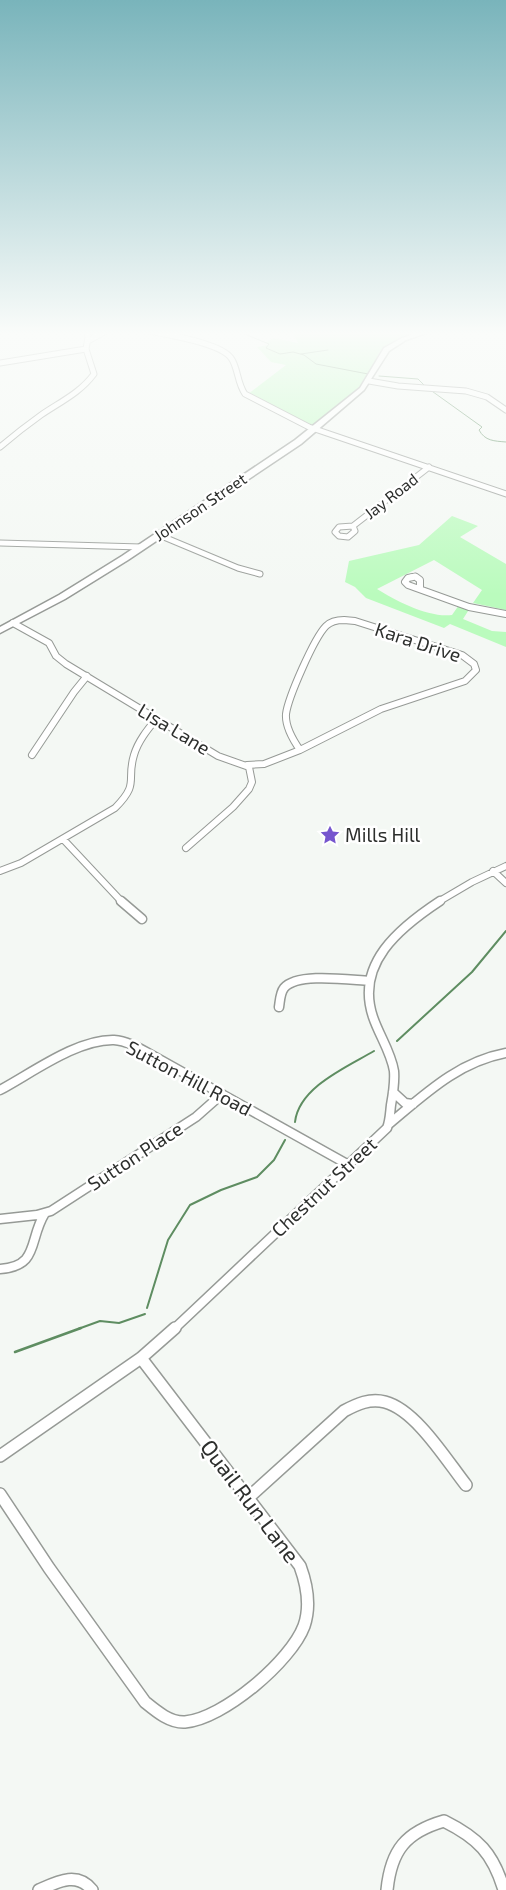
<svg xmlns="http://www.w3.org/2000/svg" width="506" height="1890" font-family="'Exo 2',sans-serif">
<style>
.green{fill:#bafbbd}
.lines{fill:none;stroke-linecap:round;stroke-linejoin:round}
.stream-far2{stroke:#5e8d61;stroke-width:1}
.stream-far1{stroke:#5e8d61;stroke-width:2}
.stream{stroke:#5e8d61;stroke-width:2.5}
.street-far3-casing{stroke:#969a96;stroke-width:7}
.street-far2-casing{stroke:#969a96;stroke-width:8}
.street-far1-casing{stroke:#969a96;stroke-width:11}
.street-casing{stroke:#969a96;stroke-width:14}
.secondary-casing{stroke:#969a96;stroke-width:3}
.street-far3{stroke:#fff;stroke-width:5}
.street-far2{stroke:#fff;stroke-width:6}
.street-far1{stroke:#fff;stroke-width:8}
.street{stroke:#fff;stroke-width:11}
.secondary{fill:#fff;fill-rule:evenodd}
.labels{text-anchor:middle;stroke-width:5;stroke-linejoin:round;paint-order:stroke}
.far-street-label{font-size:16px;fill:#2d2f2d;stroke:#fff}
.street-label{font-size:19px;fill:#2d2f2d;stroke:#fff}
.poi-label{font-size:19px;fill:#2d2f2d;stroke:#fff;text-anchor:start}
.near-street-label{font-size:22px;fill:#2d2f2d;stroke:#fff}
</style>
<rect width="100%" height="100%" fill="#f4f8f4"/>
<path class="green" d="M292,331H421C407,335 385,341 378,355C374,363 373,373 367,380C354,397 334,411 317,424L311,426L248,394L286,365L271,362L257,347L269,345L266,343L273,338L298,343Z
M452,516L478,526L460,537L506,564V610L473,603L482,590L434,560L377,589C396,601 429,618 452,615L459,605L470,608L463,619L492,631L506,632V647L450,624L444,628L366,598L355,587L345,582L349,561L419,545Z"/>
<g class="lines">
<path class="stream-far2" d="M237,331L269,344L266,348L280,354L293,352L304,355L316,364L368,374
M301,354L328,350
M379,376L418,379L425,386
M429,389L482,427L479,430C485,441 494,441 506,442"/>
<path class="stream-far1" d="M397,1041L472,972L506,931
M295,1122C299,1087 347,1067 374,1051
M147,1308L168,1240L190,1205L221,1190L257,1177L274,1160L285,1140
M78,1329L100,1321L119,1323L145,1314"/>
<path class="stream" d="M15,1352L81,1328"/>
<defs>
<path id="street-far3" d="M150,331C168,335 221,343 231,358C238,367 237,383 245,394L309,427L506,494
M88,341L106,331
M0,363L86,349
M369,381L398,386L466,391L487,397L506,410
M0,447C13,436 27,425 41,415C60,402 80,393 94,374L86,349L88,337L87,331
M353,526L355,531L348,537L339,536L335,532L339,527Z
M353,526L429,467
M159,535L238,568L260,574
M0,543L141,547
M408,578L415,576L417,578"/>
<path id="street-far2" d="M413,577L408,578L405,582L408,585L469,607L506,614
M416,577L420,580V588
M344,620L355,621L462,655L474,664L476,670L465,681L381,709L300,750C293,740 285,727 286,714C288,698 314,638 326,626C330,622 337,620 344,620Z
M13,623L49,643L56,656L66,664L218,756L249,767L252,782L249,789L233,807L186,848
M32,755L74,692L87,676
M247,765L264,764L300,750
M63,839L122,902
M0,871L21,863L115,808C140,783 126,781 134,755C138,741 148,729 157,718
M493,871L506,883
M438,902L472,882L506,866"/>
<path id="street-far1" d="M121,901L142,919
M279,1007C280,1001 280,993 284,988C297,972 350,980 369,981
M0,1090C32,1073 77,1039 114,1040C127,1041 139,1048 150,1054L347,1164
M393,1092L405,1103L413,1104
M389,1124C425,1094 458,1062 506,1053
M0,1219L37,1215L51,1211L196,1117L222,1094
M0,1269C40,1266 28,1240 45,1213
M174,1329L387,1128C390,1121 390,1113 391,1105C393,1094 395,1083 394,1071C391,1052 379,1035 373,1017C355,964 399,928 440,901"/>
<path id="street" d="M0,1456L141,1358L175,1328
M0,1494L49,1568L145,1702C156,1711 170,1723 185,1722C223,1719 291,1661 304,1626C311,1606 307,1585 300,1566L141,1358
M249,1497L344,1411C357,1404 370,1398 385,1402C416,1410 447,1461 466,1485
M39,1890C57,1882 77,1871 92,1890
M387,1890C391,1850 406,1832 444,1821C478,1838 493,1853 504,1890"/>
<path id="secondary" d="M423,331H432L406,340L389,351L364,390L301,444L128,560L65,599L0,633V627L59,595L122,556L295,440L360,388L384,348L402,338Z"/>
</defs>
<use href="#street-far3" class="street-far3-casing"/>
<use href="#street-far2" class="street-far2-casing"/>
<use href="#street-far1" class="street-far1-casing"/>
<use href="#street" class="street-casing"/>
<use href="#secondary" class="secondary-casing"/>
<use href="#street-far3" class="street-far3"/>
<use href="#street-far2" class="street-far2"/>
<use href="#street-far1" class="street-far1"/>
<use href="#street" class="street"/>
<use href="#secondary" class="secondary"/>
</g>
<linearGradient id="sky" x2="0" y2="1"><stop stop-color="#79b4bb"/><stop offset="0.56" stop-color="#fafcfa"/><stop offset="1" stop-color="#fafcfa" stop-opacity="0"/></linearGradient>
<rect width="506" height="595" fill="url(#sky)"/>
<defs>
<symbol id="sight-bare" viewBox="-9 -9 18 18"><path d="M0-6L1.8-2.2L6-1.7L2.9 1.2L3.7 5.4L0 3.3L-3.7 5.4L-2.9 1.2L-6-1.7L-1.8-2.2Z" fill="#7655ce" stroke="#fff" stroke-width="2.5" paint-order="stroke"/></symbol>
</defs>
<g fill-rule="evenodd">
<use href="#sight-bare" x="316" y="821" width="28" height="28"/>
</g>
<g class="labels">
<g class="far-street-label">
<text transform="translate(391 496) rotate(-38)" y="6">Jay Road</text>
<text transform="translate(200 507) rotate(-34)" y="6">Johnson Street</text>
</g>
<g class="street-label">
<text transform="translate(418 642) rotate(18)" y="7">Kara Drive</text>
<text transform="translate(174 729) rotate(31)" y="7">Lisa Lane</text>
<text transform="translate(189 1078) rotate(28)" y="7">Sutton Hill Road</text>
<text transform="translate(135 1156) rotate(-33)" y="7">Sutton Place</text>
<text transform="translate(324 1187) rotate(-43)" y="7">Chestnut Street</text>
</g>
<g class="poi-label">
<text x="345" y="842">Mills Hill</text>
</g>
<g class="near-street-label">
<text transform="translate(250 1501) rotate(53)" y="8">Quail Run Lane</text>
</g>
</g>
</svg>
